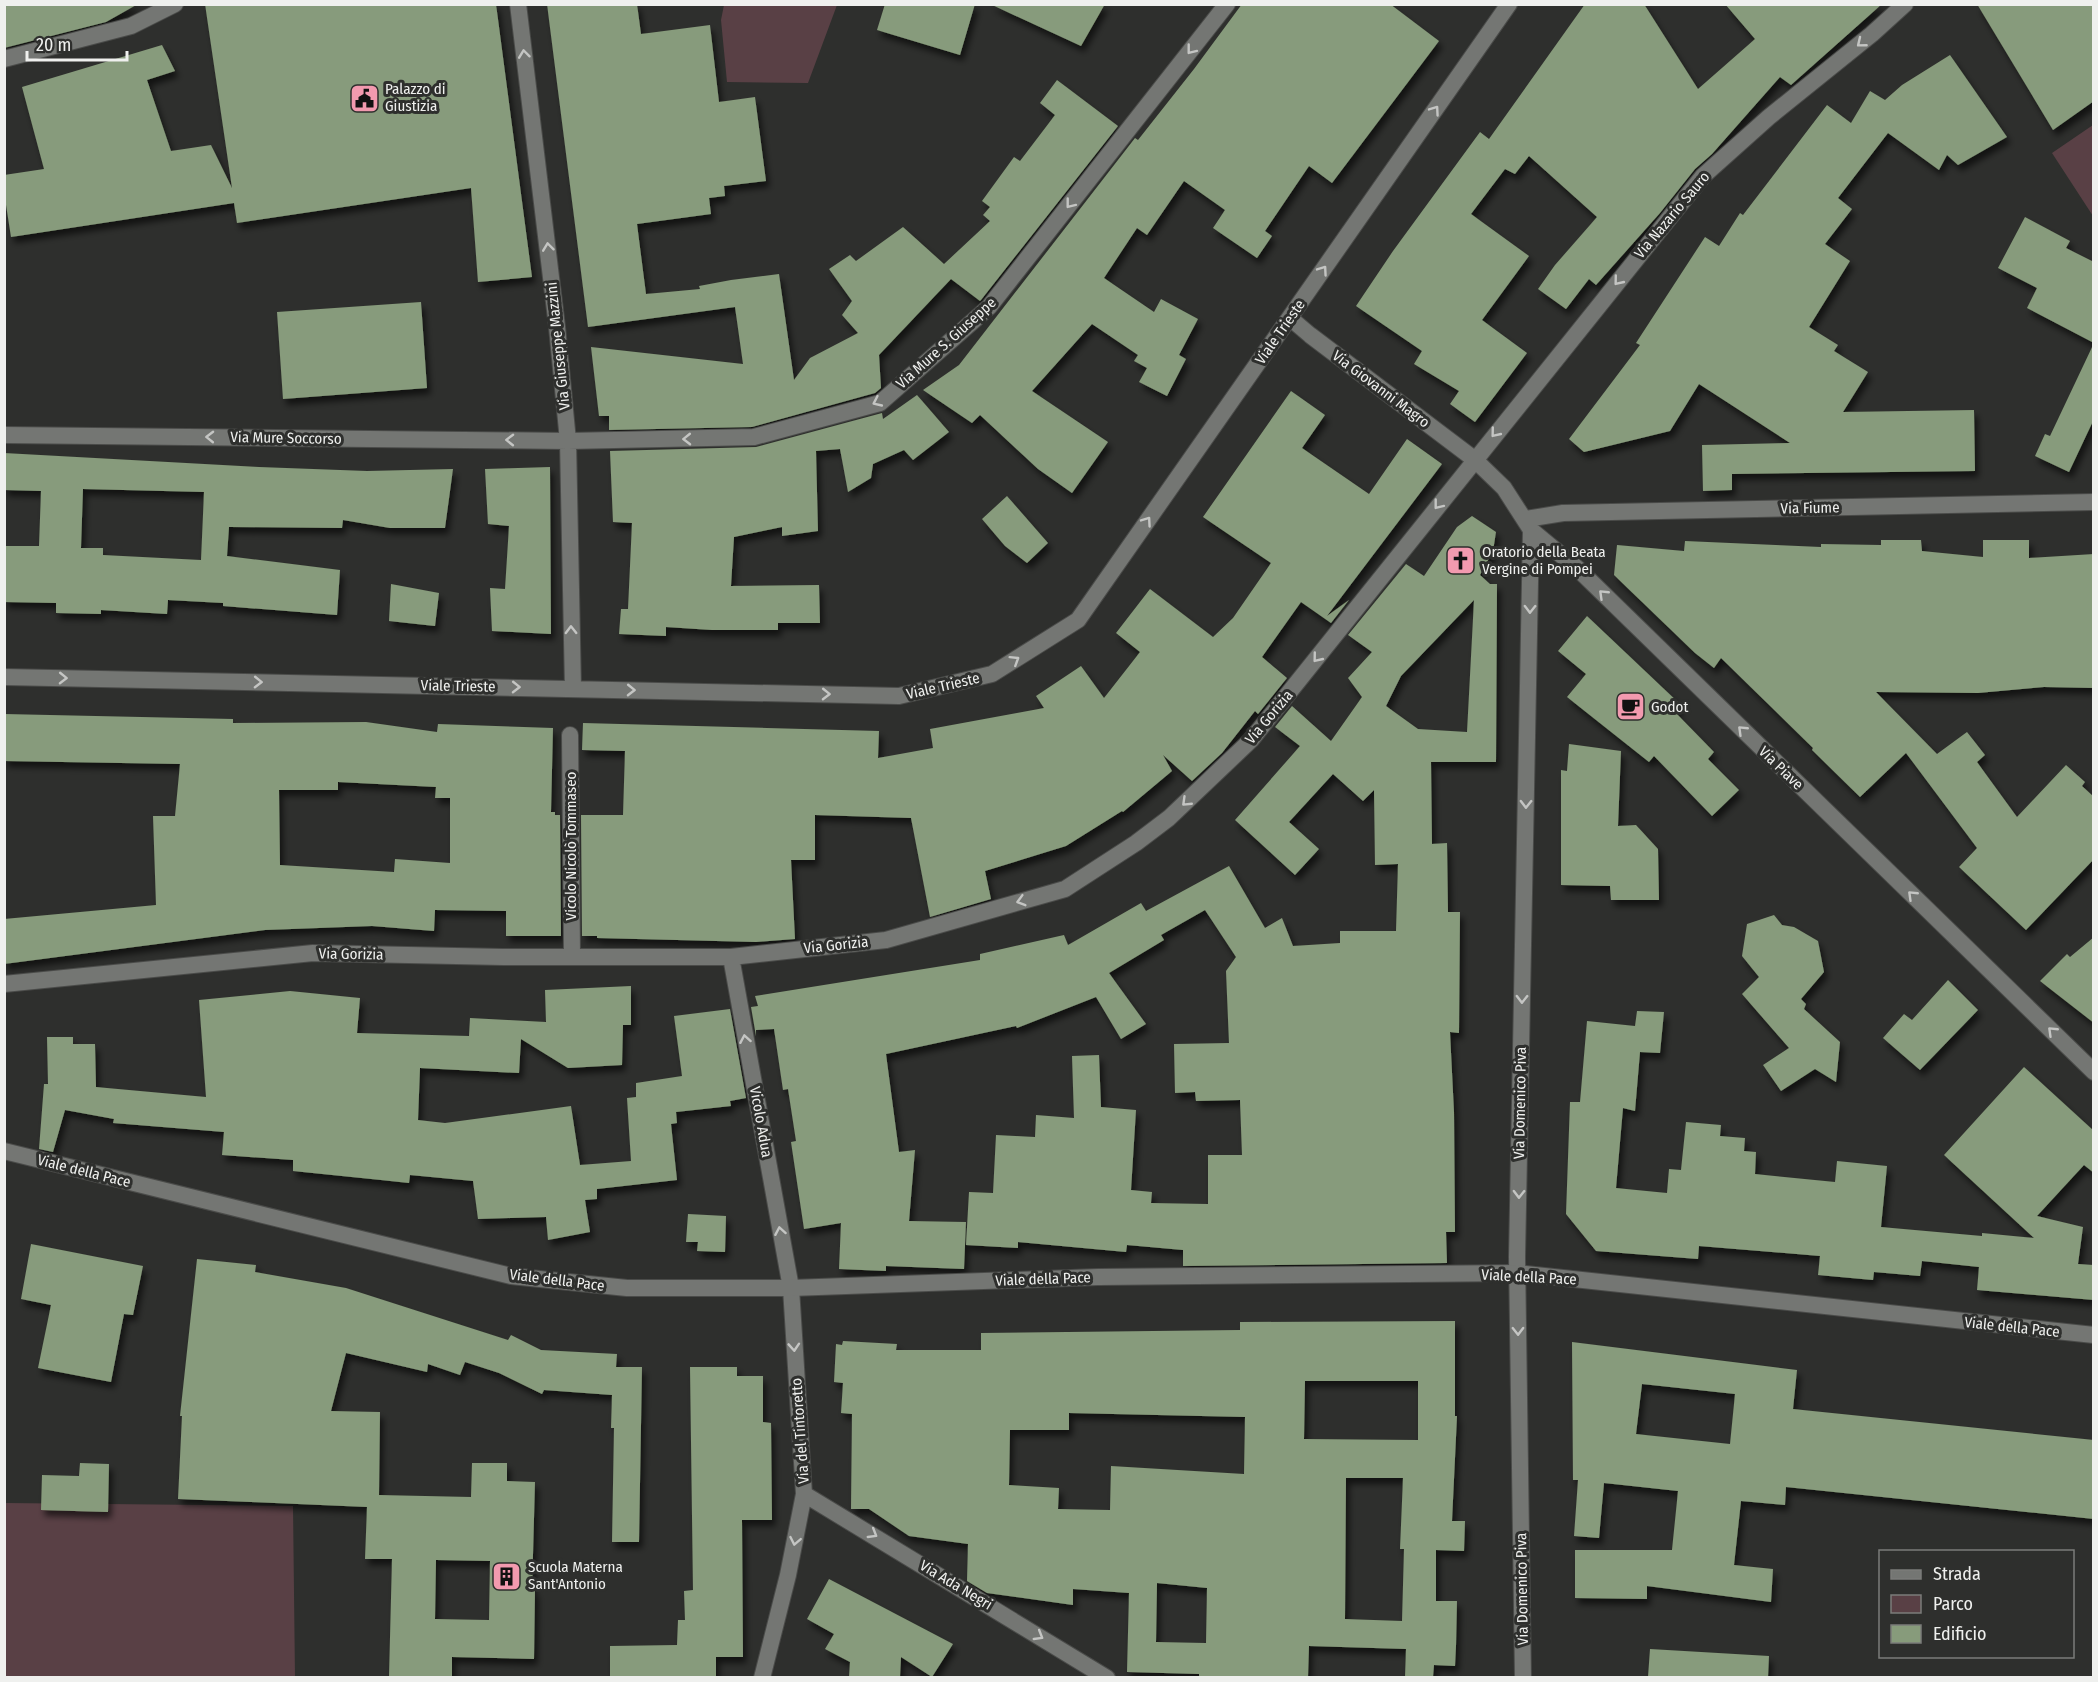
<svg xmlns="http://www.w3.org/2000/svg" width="2098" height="1682" font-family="'Fira Sans Condensed',sans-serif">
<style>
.green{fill:#594045}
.building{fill:#879b7b;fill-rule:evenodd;filter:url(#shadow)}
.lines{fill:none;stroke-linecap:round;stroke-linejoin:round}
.minor-casing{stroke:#4a4b49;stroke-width:18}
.tertiary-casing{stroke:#4a4b49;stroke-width:18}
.minor{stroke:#747673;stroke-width:16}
.tertiary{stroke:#747673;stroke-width:16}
.oneway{stroke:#c4c5c3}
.labels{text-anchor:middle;stroke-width:6;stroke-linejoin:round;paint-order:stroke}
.poi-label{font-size:15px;fill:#eff0ee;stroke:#2e2f2d;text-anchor:start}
.street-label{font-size:15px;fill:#eff0ee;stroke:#2e2f2d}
</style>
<defs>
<filter id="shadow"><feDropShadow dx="3.5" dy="6" stdDeviation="3" flood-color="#0009"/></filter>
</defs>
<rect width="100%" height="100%" fill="#2e2f2d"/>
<path class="green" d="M724,5H837L808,83L727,82L721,20Z
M2093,125V216L2052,153Z
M5,1503L293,1506L295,1677L5,1678Z"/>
<path class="building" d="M4,4H138L106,22L4,48Z
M205,4H496L532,277L478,282L471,188L237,223L234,203L11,237L4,192V175L44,169L22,87L162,45L175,71L147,80L171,151L211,145L232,188Z
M547,4H637L641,34L710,25L719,102L755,97L766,181L724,186L725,196L709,198L711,214L637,224L646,294L700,289L699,286L731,280L779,274L794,380L810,358L858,333L842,315L852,301L829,269L850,255L856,261L903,227L944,264L990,221L983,215L990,207L982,201L1014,157L1020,161L1055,115L1040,103L1057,80L1118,126L981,300L980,301L951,279L879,355L881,388L875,393L752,427L609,430V416H599L591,347L743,364L735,307L588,327Z
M885,4H975L960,55L877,30Z
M990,4H1105L1081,46Z
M1242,4H1390L1439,41L1332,183L1309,166L1265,231L1272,236L1257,258L1213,228L1225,210L1184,181L1147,235L1137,228L1104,278L1154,312L1161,299L1198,319L1179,355L1186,359L1167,396L1139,382L1147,368L1134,361L1138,355L1092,324L1032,391L1108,442L1072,493L1038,469L980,415L972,423L923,390L959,365L1135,138L1138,140L1194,69Z
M1585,4H1644L1698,89L1755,39L1725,4H1882L1791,85L1780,77L1712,154L1695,169L1660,213L1596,285L1589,279L1566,309L1538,289L1555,265L1597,217L1529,156L1515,174L1505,169L1471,214L1529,256L1482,320L1527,353L1475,422L1450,404L1459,391L1414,364L1422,351L1356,306L1393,251L1480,132L1489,139Z
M1977,4H2094V101L2053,130Z
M1950,55L2007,137L1958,165L1947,155L1939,170L1888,133L1838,198L1852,209L1825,244L1850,261L1809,327L1838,345L1834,351L1868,372L1843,412L1974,410L1975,471L1732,474V490L1703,491L1702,445L1790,443L1699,384L1670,431L1584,452L1569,439L1640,345L1636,343L1705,237L1719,246L1740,213L1743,215L1827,105L1851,123L1870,91L1885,100L1902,85Z
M2025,217L2070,241L2066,248L2094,262V343L2027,308L2037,288L1998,268Z
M421,302L427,388L283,399L277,312Z
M2094,343V419L2069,472L2035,456L2045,434L2050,436Z
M1291,391L1325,415L1302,448L1369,494L1407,439L1442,464L1327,616L1349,600L1331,623L1301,602L1262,657L1287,678L1258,714L1255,711L1222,753L1192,781L1163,755L1172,771L1123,812L1122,811L1066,846L985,871L991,899L930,917L911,818L815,815V860H791L795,939L756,942L597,938V936H582L581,815H623L625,751L582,750L583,723L879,731L878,758L933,748L930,729L1044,708L1036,696L1081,666L1104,698L1140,652L1116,633L1150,589L1213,637L1233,618L1271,563L1203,517Z
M917,395L949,432L913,460L904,450L873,464L871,478L848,492L840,449L816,451L818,531L782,536V527L734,537L731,586L819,585L820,623H778V630H712L666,627V636L619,634L621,609H628L632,523L613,522L610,451L756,447L882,413L883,419Z
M4,453L259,467L367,471L453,469L445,528H390L343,520L342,528L229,527L227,556L340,570L337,615L223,606V603L168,600L167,614L101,610V614L56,613V603L4,602V546H39L41,491L4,490ZM83,489L204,492L201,560L103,555V548H81Z
M550,467L551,634L492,631L490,588L505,589L509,526L488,524L485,469Z
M1007,496L1048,543L1027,563L1005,546L982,519Z
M1472,516L1496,532L1493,551L1480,575L1490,584H1497L1496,762H1431L1432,844L1447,843L1448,912H1460L1459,1033L1450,1032L1454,1112L1455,1232H1446L1447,1263L1183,1266V1250L1127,1245L1126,1252L1018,1242V1248L966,1245L969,1192L993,1193L996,1135L1035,1137L1036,1115L1074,1118L1072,1056L1099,1055L1101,1107L1136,1110L1131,1190L1152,1192L1151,1203L1208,1204V1155H1242L1240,1100L1196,1101L1195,1092L1175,1093L1174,1044L1229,1043L1226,971L1236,957L1205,910L1161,935L1164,940L1109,973L1146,1024L1121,1039L1096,997L1017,1028L1016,1026L886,1054L899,1152L915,1150L909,1221L966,1222L964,1269L886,1266V1271L839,1269L841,1223L804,1229L791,1142L796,1141L788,1089L783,1090L774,1029L756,1030V1036L751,1007L758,1006L755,996L980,960V954L1064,935L1068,945L1141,903L1146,911L1229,866L1265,928L1282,918L1293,946L1340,943V931H1396L1398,864L1375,865L1374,790L1363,801L1333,774L1289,822L1319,849L1295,875L1235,820L1300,746L1275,727L1292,706L1331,741L1362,697L1348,678L1372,652L1348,635L1406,564L1424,576L1457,527ZM1474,600L1467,732L1418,729L1386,706L1401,676Z
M1881,540H1921L1922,551L1983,557V540H2029V558L2094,554V688L2044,687L1978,693L1876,692L1937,754L1967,732L1985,755L1977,762L2017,817L2066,765L2085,782L2082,786L2094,797V859L2026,930L1959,867L1977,848L1906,753L1860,797L1812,750L1813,748L1721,658L1714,668L1695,653L1614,575L1617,545L1684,551L1685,541L1821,547V544L1881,545Z
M391,584L439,593L435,626L389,621Z
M1587,616L1681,705L1675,712L1714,752L1708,759L1739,790L1712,816L1654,756L1649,762L1567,697L1586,674L1558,651Z
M4,714L233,719V723L366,722L437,732L438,724L553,728L551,812H555V815H560L561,936H506V911L435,910L434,931L372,926L265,930L4,964V919L156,905L153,816H175L180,764L4,761ZM338,782L436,787L435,798H450V863L395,859L394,872L280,865L279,790H338Z
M1569,744L1621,751L1618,826L1636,825L1658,849L1659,900H1611L1610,886L1561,885V770L1567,771Z
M1774,915L1782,925L1794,927L1818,941L1824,972L1801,999L1806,1004L1804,1009L1840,1042L1836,1082L1815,1069L1781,1091L1763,1065L1789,1048L1742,994L1759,977L1742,956L1747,924Z
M2094,937V1023L2040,981L2067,954L2070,957Z
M1948,980L1978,1010L1920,1070L1883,1038L1904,1014L1912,1020Z
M631,986V1025H623L622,1065L568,1068L521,1039L519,1073L420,1068L418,1120L445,1123L571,1106L580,1165L631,1161L627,1098L636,1097V1083L682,1076L674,1016L730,1009L746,1098L730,1101L731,1106L676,1112L677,1123L671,1124L677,1180L597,1189V1199L585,1200L590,1232L548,1240L546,1217L478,1219L473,1181L410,1175L409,1183L381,1180L293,1171V1160L222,1155L224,1132L113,1123L114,1119L65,1110L53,1152L39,1149L44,1084H48L47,1037H73V1044H95L96,1087L206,1097L199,1000L290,991L360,998L357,1033L469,1036L470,1018L546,1022L545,990Z
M1637,1011L1664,1012L1660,1053L1640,1052L1635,1111L1623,1108L1616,1188L1667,1193L1669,1169L1681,1170L1686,1122L1721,1125L1720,1136L1745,1138L1744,1151L1756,1152L1755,1174L1835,1182L1837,1161L1887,1166L1881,1227L1982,1236V1233L2034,1238L1944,1155L2024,1067L2094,1131V1173L2084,1165L2037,1216L2083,1227L2078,1264L2094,1265V1300L1977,1290L1979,1267L1922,1261L1920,1276L1874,1272L1873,1280L1818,1275L1820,1256L1699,1246L1698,1259L1596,1251L1566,1214L1570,1102H1580L1587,1021L1635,1026Z
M688,1214L726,1216L725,1252L697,1251L698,1242H686Z
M31,1244L143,1266L133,1315L124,1314L111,1382L38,1368L51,1305L21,1299Z
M197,1259L256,1265L255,1272L346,1288L508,1340L511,1335L541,1350L617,1354L616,1367H642L639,1542H612L614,1428H611L612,1395L544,1390L542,1394L499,1373L465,1362L460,1375L428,1364L427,1372L346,1353L331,1411L380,1412L379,1495L471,1497L472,1463H507V1481L535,1482L532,1591H535L534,1659L452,1657V1677H389L392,1559H365L367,1507L178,1499L182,1416H180ZM436,1560L490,1561L489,1620L435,1619Z
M1455,1321V1416H1457L1452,1521H1465L1464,1551L1436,1550V1601H1457L1456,1646L1455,1666L1434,1665L1433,1677H1405L1406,1649L1309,1646L1308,1677H1199V1674L1127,1672L1129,1593L1073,1589V1605L987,1593L967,1581L968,1544L909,1536L869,1509H851L852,1414L841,1413L843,1383L834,1382L836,1344L842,1345L843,1341L897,1344L896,1350H981V1333L1240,1330V1322ZM1305,1381H1418V1440L1304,1439ZM1069,1413L1245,1417L1244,1474L1111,1466L1110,1510L1058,1509L1059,1488L1009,1485L1010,1430H1069ZM1346,1478H1403L1400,1549H1404L1402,1621L1345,1619ZM1157,1583L1207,1588L1206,1643L1156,1642Z
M1572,1342L1797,1370L1793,1409L2094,1440V1519L1786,1487L1785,1505L1741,1501L1734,1565L1773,1569L1771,1602L1647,1586V1599L1575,1598V1550H1672L1678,1491L1604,1483L1599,1538L1574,1536L1578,1480H1573ZM1642,1384L1735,1394L1730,1444L1636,1434Z
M690,1367H737V1376H763V1422L771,1423L772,1520H742L743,1657H716V1677H610V1646L677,1645L678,1620H685L684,1591L693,1590Z
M80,1463L109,1464L108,1512L41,1510L42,1475L79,1476Z
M829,1579L953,1644L932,1677L901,1657L900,1677H849L850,1662L825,1649L834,1634L807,1619Z
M1650,1649L1769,1656L1768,1677H1648Z"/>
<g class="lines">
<defs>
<path id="minor" d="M518,4L557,327L568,441L573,689
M4,59L131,26L175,4
M1290,318L1310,335L1474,459L1504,488L1531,530L1578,569L2094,1072
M4,435L568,441L754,437L880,403L989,307L1227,4
M1526,519L1563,513L2094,502
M4,677L899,696L992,674L1078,620L1509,4
M570,735L572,956
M731,957L791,1288L804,1494L788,1575L762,1678
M4,984L313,953L503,957H731L886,940L1065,889L1136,843L1169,818L1251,740L1703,176L1769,117L1872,34L1905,4
M804,1494L1107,1678
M1523,1678L1517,1257L1531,530"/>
<path id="tertiary" d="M4,1151L511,1276L627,1288H791L1098,1277L1517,1273L2094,1335"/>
</defs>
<use href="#minor" class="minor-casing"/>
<use href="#tertiary" class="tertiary-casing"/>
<use href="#minor" class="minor"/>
<use href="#tertiary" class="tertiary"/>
</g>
<defs><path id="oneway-chevron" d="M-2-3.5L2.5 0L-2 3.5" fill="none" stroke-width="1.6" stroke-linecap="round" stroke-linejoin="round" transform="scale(1.5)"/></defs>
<g class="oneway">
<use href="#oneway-chevron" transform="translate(1861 43) rotate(141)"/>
<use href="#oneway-chevron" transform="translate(1191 50) rotate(128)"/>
<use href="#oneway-chevron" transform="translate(524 54) rotate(-97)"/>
<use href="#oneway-chevron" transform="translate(1435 110) rotate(-55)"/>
<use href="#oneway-chevron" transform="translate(1070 204) rotate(128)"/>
<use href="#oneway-chevron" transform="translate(548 247) rotate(-97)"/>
<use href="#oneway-chevron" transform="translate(1323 270) rotate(-55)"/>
<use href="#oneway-chevron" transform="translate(1618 281) rotate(129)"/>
<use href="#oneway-chevron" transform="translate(877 402) rotate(155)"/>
<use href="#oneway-chevron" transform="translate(1495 433) rotate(129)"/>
<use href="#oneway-chevron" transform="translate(210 437) rotate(-179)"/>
<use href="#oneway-chevron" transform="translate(687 439) rotate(179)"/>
<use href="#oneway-chevron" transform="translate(510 440) rotate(-179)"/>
<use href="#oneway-chevron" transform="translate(1438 505) rotate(128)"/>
<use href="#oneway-chevron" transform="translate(1147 521) rotate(-55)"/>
<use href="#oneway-chevron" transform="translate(1603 594) rotate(-136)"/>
<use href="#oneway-chevron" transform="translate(1530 609) rotate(91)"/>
<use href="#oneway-chevron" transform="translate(571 630) rotate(-91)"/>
<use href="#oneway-chevron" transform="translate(1317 658) rotate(129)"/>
<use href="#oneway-chevron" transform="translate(1015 660) rotate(-32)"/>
<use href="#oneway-chevron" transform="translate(63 678) rotate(1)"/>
<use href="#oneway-chevron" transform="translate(258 682) rotate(1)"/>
<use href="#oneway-chevron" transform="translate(516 687) rotate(1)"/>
<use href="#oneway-chevron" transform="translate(631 690) rotate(1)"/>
<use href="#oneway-chevron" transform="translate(826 694) rotate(1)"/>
<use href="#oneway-chevron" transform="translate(1742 730) rotate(-136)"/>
<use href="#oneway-chevron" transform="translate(1186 802) rotate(136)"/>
<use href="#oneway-chevron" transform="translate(1526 804) rotate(91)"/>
<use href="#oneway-chevron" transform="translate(1912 895) rotate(-136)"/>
<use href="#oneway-chevron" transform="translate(1021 901) rotate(164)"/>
<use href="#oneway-chevron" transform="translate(1522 999) rotate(91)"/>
<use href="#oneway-chevron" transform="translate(2052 1031) rotate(-136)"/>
<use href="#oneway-chevron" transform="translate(745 1039) rotate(-100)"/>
<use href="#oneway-chevron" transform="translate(1519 1194) rotate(91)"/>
<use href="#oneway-chevron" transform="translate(780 1231) rotate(-100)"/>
<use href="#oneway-chevron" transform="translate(1518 1331) rotate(89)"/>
<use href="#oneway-chevron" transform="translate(794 1347) rotate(86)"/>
<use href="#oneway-chevron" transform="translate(873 1534) rotate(31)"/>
<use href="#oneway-chevron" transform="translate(795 1541) rotate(101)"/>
<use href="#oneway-chevron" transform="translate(1039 1636) rotate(31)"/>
</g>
<defs>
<symbol id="civic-square" viewBox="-11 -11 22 22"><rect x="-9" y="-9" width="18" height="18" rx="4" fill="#f29aaf" stroke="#2e2f2d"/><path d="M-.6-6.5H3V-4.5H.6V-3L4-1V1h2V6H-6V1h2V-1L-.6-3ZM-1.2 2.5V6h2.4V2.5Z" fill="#111"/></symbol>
<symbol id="church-square" viewBox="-11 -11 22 22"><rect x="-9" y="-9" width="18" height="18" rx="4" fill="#f29aaf" stroke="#2e2f2d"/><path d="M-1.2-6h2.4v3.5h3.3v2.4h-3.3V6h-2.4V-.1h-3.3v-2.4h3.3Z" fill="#111"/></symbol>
<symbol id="cafe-square" viewBox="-11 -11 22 22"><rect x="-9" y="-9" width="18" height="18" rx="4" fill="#f29aaf" stroke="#2e2f2d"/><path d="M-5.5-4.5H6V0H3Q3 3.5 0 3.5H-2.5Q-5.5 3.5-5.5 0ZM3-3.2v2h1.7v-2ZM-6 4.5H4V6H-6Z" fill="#111"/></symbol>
<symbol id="building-square" viewBox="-11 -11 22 22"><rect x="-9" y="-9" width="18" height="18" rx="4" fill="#f29aaf" stroke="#2e2f2d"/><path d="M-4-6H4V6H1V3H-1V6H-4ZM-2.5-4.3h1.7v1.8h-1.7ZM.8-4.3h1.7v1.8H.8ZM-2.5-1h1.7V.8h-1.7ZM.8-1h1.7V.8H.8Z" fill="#111"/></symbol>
</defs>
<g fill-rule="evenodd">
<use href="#civic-square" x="348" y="82" width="33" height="33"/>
<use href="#church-square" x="1444" y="544" width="33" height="33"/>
<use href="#cafe-square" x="1614" y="690" width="33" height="33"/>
<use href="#building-square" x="490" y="1560" width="33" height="33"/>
</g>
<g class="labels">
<g class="poi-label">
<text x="385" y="94">Palazzo di<tspan x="385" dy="17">Giustizia</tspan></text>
<text x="1482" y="557">Oratorio della Beata<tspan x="1482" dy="17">Vergine di Pompei</tspan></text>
<text x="1651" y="712">Godot</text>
<text x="528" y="1572">Scuola Materna<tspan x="528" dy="17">Sant'Antonio</tspan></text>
</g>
<g class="street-label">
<text transform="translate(1672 215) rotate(-50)" y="5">Via Nazario Sauro</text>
<text transform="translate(1280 332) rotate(-55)" y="5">Viale Trieste</text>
<text transform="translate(946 343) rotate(-42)" y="5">Via Mure S. Giuseppe</text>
<text transform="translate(558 346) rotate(-96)" y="5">Via Giuseppe Mazzini</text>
<text transform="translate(1381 389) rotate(37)" y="5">Via Giovanni Magro</text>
<text transform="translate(286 438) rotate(1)" y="5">Via Mure Soccorso</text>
<text transform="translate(1810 508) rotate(-1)" y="5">Via Fiume</text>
<text transform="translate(458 686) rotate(1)" y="5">Viale Trieste</text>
<text transform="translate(943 686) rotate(-13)" y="5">Viale Trieste</text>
<text transform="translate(1269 717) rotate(-50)" y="5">Via Gorizia</text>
<text transform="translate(1781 768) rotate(44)" y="5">Via Piave</text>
<text transform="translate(571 846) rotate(-90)" y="5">Vicolo Nicolò Tommaseo</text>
<text transform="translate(836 945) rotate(-6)" y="5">Via Gorizia</text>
<text transform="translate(351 954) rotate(1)" y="5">Via Gorizia</text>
<text transform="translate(1520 1103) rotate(-89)" y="5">Via Domenico Piva</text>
<text transform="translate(761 1122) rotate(80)" y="5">Vicolo Adua</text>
<text transform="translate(84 1171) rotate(14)" y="5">Viale della Pace</text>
<text transform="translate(1529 1277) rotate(3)" y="5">Viale della Pace</text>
<text transform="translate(1043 1279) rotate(-2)" y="5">Viale della Pace</text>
<text transform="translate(557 1280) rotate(7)" y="5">Viale della Pace</text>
<text transform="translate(2012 1327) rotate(6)" y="5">Viale della Pace</text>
<text transform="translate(800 1431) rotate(-94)" y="5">Via del Tintoretto</text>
<text transform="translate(956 1585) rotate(31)" y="5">Via Ada Negri</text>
<text transform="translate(1522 1589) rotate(-91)" y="5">Via Domenico Piva</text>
</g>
</g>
<rect width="2098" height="1682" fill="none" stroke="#eff0ee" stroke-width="12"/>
<rect x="1879" y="1550" width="195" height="108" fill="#2e2f2d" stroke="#7b7c7a" stroke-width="1.5"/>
<rect x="1891" y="1570" width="30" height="9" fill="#747673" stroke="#7b7c7a" stroke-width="1.5"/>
<text x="1933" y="1580" font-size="18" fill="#eff0ee">Strada</text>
<rect x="1891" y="1595" width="30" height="18" fill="#594045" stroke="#7b7c7a" stroke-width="1.5"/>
<text x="1933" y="1610" font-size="18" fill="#eff0ee">Parco</text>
<rect x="1891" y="1625" width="30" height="18" fill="#879b7b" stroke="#7b7c7a" stroke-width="1.5"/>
<text x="1933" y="1640" font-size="18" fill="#eff0ee">Edificio</text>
<path d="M27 51v9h100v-9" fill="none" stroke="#eff0ee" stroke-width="3"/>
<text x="36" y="51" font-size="18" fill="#eff0ee" stroke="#2e2f2d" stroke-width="4.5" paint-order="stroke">20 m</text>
</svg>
